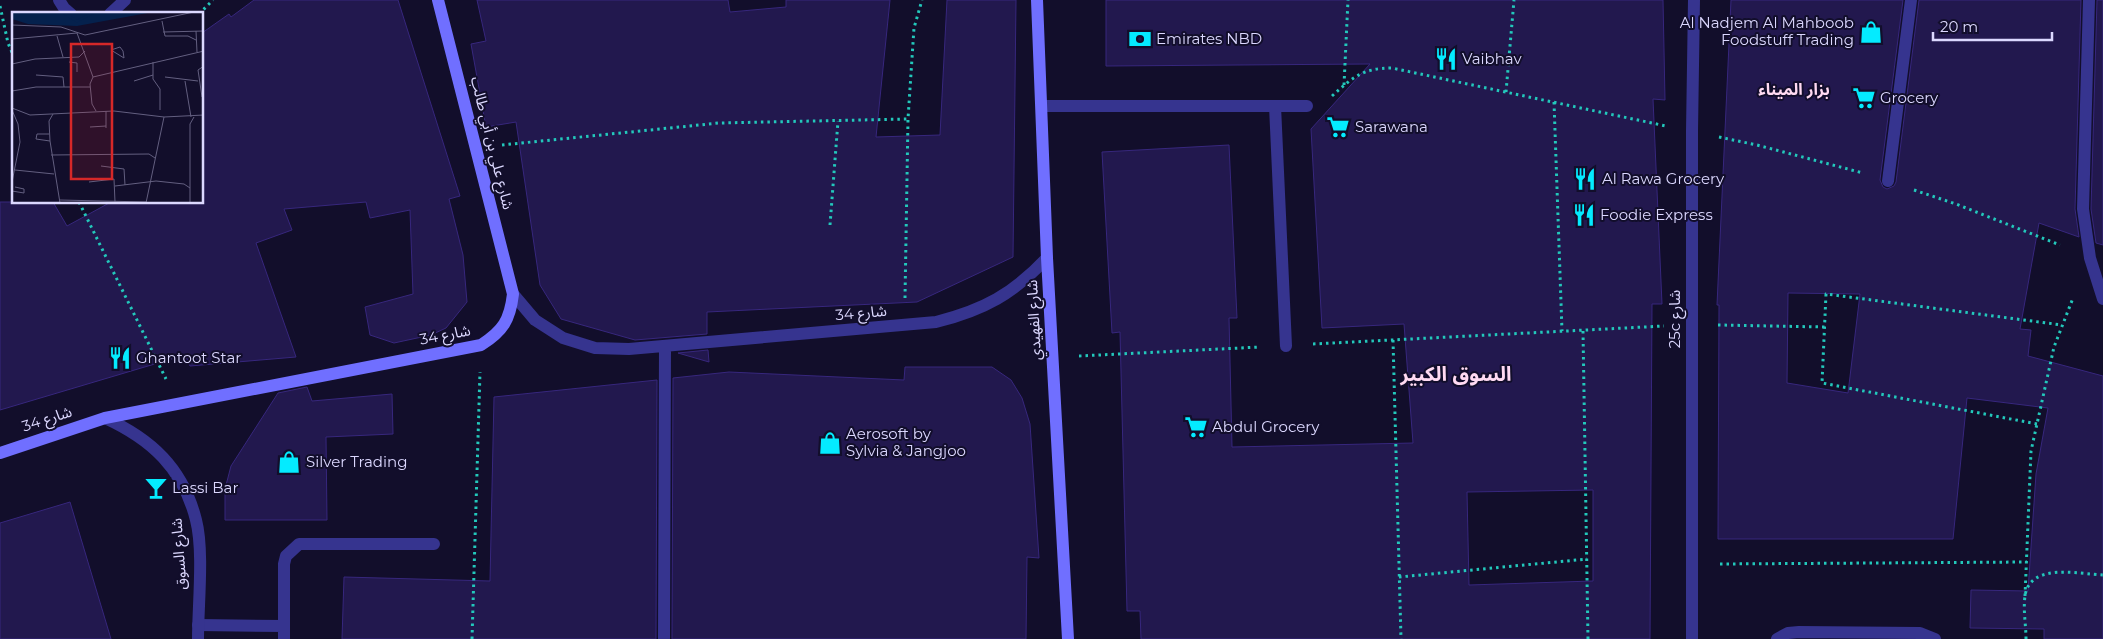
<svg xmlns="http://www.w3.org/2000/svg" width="2103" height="639" font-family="Montserrat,'Noto Sans Arabic',sans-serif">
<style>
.building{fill:#22184e;stroke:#37277d;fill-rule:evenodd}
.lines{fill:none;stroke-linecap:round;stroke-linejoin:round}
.path{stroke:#23c8bb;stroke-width:3;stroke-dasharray:2.5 4;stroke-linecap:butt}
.lane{stroke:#36348f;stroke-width:12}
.street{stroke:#36348f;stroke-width:12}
.secondary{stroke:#706fff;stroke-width:12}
.labels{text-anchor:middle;stroke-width:4;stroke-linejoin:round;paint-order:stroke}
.poi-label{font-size:15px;fill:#dcd8ff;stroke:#120e2b;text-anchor:start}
.street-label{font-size:15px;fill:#dcd8ff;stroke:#120e2b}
.neighbourhood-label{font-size:16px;font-weight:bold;fill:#ffdaf2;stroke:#120e2b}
.district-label{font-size:20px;font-weight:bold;fill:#ffdaf2;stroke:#120e2b}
.inset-river{fill:none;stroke:#05214d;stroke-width:2.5}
.inset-road{fill:none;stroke:#635f80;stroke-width:1}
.view{fill:#d62828;fill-opacity:0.15;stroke:#d62828;stroke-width:2.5}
.inset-edge{fill:none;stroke:#dcd8ff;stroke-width:2.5}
</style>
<rect width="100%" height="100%" fill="#120e2b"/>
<path class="building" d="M254,0H398L460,196L449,199L463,255L467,302L446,328L431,335L394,343L370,335L365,307L413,294L410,210L370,218L366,202L284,209L292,230L256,243L296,357L190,366L185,355L0,410V202H53L67,226L111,202H202V33L229,14L231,17Z
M477,0H728L730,12L786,7V0H890L876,137L940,135L947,0H1016L1013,257L917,302L707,312V334L635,340L561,319L540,285L516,122L486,127L471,44L486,41Z
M1106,0H1663L1665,100L1653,99L1662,304H1652L1650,639H1141L1140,611H1127L1120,332L1112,333L1102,152L1229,145L1237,318H1229L1232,447L1413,443L1404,324L1322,328L1311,129L1370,64L1106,66ZM1593,490V581L1469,585L1467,492Z
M1731,0H1903L1880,180L1883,187L1887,189L1894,186L1896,182L1919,0H2081L2075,209L2079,237L2039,223L2020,329L2031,330L2028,356L2103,376V639H2044V629L1970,628L1971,590L2028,591L2036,474L2048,408L1967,398L1953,539H1718L1719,305H1717ZM1788,293L1860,294L1848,393L1787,383Z
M2097,0H2103V245L2096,243L2091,209Z
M708,350L709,362L678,353Z
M905,367H992L1011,380L1022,398L1030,424L1039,558L1027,557L1026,639H672L673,378L729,372L904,380Z
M657,380L656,639H342L344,577L490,581L494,397Z
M307,387L312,401L392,394L393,434L326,437L327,520H225V489L231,466L278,393Z
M70,502L111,639H0V523Z"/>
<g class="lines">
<path class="path" d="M0,6L8,43L14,57
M199,14L213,0
M1344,85L1348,0
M1506,92L1514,0
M1332,96C1353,77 1363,68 1392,68L1666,126
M1554,102L1562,331
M1719,137L1757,145L1863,173
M502,145L719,123L908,119
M1914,190L1956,204L2060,245
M79,202L166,379
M830,225L838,121
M905,298L908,119L914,28L922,0
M1718,325L1825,327
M1583,331L1588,639
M1393,340L1401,639
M1313,344L1664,326
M1079,356L1260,347
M2037,424L1822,383L1826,294L2062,325
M1720,564L2027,562
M1399,577L1587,559
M2025,596L2031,451L2054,347L2073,298
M472,639L480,372
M2026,639C2026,625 2023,610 2025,596C2030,562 2079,574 2103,575"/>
<path class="lane" d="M59,0L64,8L71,14
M2089,0L2083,209L2090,258L2103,299
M110,14L125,0
M1042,106H1307
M1275,106L1286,346
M1888,181L1911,0
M198,625L284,626
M284,639V564L286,556L299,544H434
M1777,639L1788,633L1799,632L1920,633L1935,639"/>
<path class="street" d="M513,294L535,320L563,338L595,348L629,349L936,322C984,310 1013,294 1047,258
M105,418C151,439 183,468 196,520C204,551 198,605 198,639
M664,639L665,346
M1692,639V131L1694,0"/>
<path class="secondary" d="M1037,0L1047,258L1068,639
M0,453L105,418L481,345C503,331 510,320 513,294L438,0"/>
</g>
<defs>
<symbol id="shop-bare" viewBox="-9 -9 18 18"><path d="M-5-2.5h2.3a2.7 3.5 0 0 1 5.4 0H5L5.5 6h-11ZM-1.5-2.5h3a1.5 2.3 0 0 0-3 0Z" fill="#04ebff" stroke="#120e2b" stroke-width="2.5" paint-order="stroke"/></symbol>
<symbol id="bank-bare" viewBox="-9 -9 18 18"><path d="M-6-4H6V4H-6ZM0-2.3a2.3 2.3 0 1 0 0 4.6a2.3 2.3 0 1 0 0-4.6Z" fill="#04ebff" stroke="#120e2b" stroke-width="2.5" paint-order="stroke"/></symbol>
<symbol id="restaurant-bare" viewBox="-9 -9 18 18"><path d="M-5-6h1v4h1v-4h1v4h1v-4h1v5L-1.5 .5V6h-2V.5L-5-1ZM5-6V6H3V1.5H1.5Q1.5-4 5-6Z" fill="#04ebff" stroke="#120e2b" stroke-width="2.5" paint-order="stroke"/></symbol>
<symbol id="supermarket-bare" viewBox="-9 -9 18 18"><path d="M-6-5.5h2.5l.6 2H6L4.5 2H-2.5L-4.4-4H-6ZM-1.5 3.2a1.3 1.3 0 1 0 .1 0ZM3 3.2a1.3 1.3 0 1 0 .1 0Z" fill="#04ebff" stroke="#120e2b" stroke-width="2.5" paint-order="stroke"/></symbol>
<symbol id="bar-bare" viewBox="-9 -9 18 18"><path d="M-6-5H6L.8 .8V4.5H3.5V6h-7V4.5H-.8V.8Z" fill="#04ebff" stroke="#120e2b" stroke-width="2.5" paint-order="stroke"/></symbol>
</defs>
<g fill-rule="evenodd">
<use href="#shop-bare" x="1855" y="16" width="32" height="32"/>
<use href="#bank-bare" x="1124" y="23" width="32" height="32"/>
<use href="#restaurant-bare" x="1430" y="43" width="32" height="32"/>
<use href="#supermarket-bare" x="1848" y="82" width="32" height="32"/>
<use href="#supermarket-bare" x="1322" y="111" width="32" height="32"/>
<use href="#restaurant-bare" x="1569" y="163" width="32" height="32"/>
<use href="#restaurant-bare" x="1568" y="199" width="32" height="32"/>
<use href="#restaurant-bare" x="104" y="342" width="32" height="32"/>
<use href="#supermarket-bare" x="1180" y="411" width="32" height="32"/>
<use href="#shop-bare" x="814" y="427" width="32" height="32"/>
<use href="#shop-bare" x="273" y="446" width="32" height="32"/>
<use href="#bar-bare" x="140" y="472" width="32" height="32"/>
</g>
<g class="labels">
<g class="poi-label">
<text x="1854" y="28" text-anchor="end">Al Nadjem Al Mahboob<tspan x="1854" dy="17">Foodstuff Trading</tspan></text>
<text x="1156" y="44">Emirates NBD</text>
<text x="1462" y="64">Vaibhav</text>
<text x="1880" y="103">Grocery</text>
<text x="1355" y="132">Sarawana</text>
<text x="1602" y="184">Al Rawa Grocery</text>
<text x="1600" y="220">Foodie Express</text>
<text x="136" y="363">Ghantoot Star</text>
<text x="1212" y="432">Abdul Grocery</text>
<text x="846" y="439">Aerosoft by<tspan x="846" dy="17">Sylvia &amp; Jangjoo</tspan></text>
<text x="306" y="467">Silver Trading</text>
<text x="172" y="493">Lassi Bar</text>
</g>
<g class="street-label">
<text transform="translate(492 143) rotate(76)" y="5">شارع علي بن أبي طالب</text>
<text transform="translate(861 313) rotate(-5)" y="5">شارع 34</text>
<text transform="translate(1675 319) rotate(-90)" y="5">25c شارع</text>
<text transform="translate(1034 320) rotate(-93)" y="5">شارع الفهيدي</text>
<text transform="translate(445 335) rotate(-11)" y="5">شارع 34</text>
<text transform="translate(47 419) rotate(-18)" y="5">شارع 34</text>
<text transform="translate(179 554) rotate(-94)" y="5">شارع السوق</text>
</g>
<g class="neighbourhood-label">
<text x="1794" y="95">بزار الميناء</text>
</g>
<g class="district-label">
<text x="1456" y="381">السوق الكبير</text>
</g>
</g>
<g transform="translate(12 12)">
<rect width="191" height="191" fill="#120e2b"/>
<path d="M0,0H141L65,14L16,12L0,7Z" fill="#05214d"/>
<path class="inset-river" d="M50,0L65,9L83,0"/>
<path class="inset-road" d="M150,9L153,24H176L184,28M0,13L49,15L73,23L182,0M184,19L185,40M151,20L192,19M45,24L51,45M0,27L65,21L81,65M108,35L111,39L112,46L99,38ZM57,50L65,51V60M141,50V67L148,77V98M0,52L23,47L67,45L73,39M24,63L51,65L52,75M81,65L192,39M81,65L78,72L80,92L84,99M153,65L186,69M122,69L141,63M173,69L179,105M0,79L24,75H78M190,85L186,58L192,54M0,96L18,103L102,99L152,105L192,103M0,98L6,112L8,130L0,170M94,99V116M41,102L37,109L38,129L48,191M78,115L94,114M37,122H25L24,127L38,129M39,143L137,142L143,146M89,154L112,157L113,173M3,158L42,162M77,170L102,167L103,190M103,174L144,169L172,172L178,176M0,179L12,181V177L3,175M48,188L134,190M134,191L152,105M178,191V112L182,105"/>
<path class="view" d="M59,32H100V167H59Z"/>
<rect width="191" height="191" class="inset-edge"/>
</g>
<path d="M1933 32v8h119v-8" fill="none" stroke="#dcd8ff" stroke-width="2.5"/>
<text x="1940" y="32" font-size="15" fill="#dcd8ff" stroke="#120e2b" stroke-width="4" paint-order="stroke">20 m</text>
</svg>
